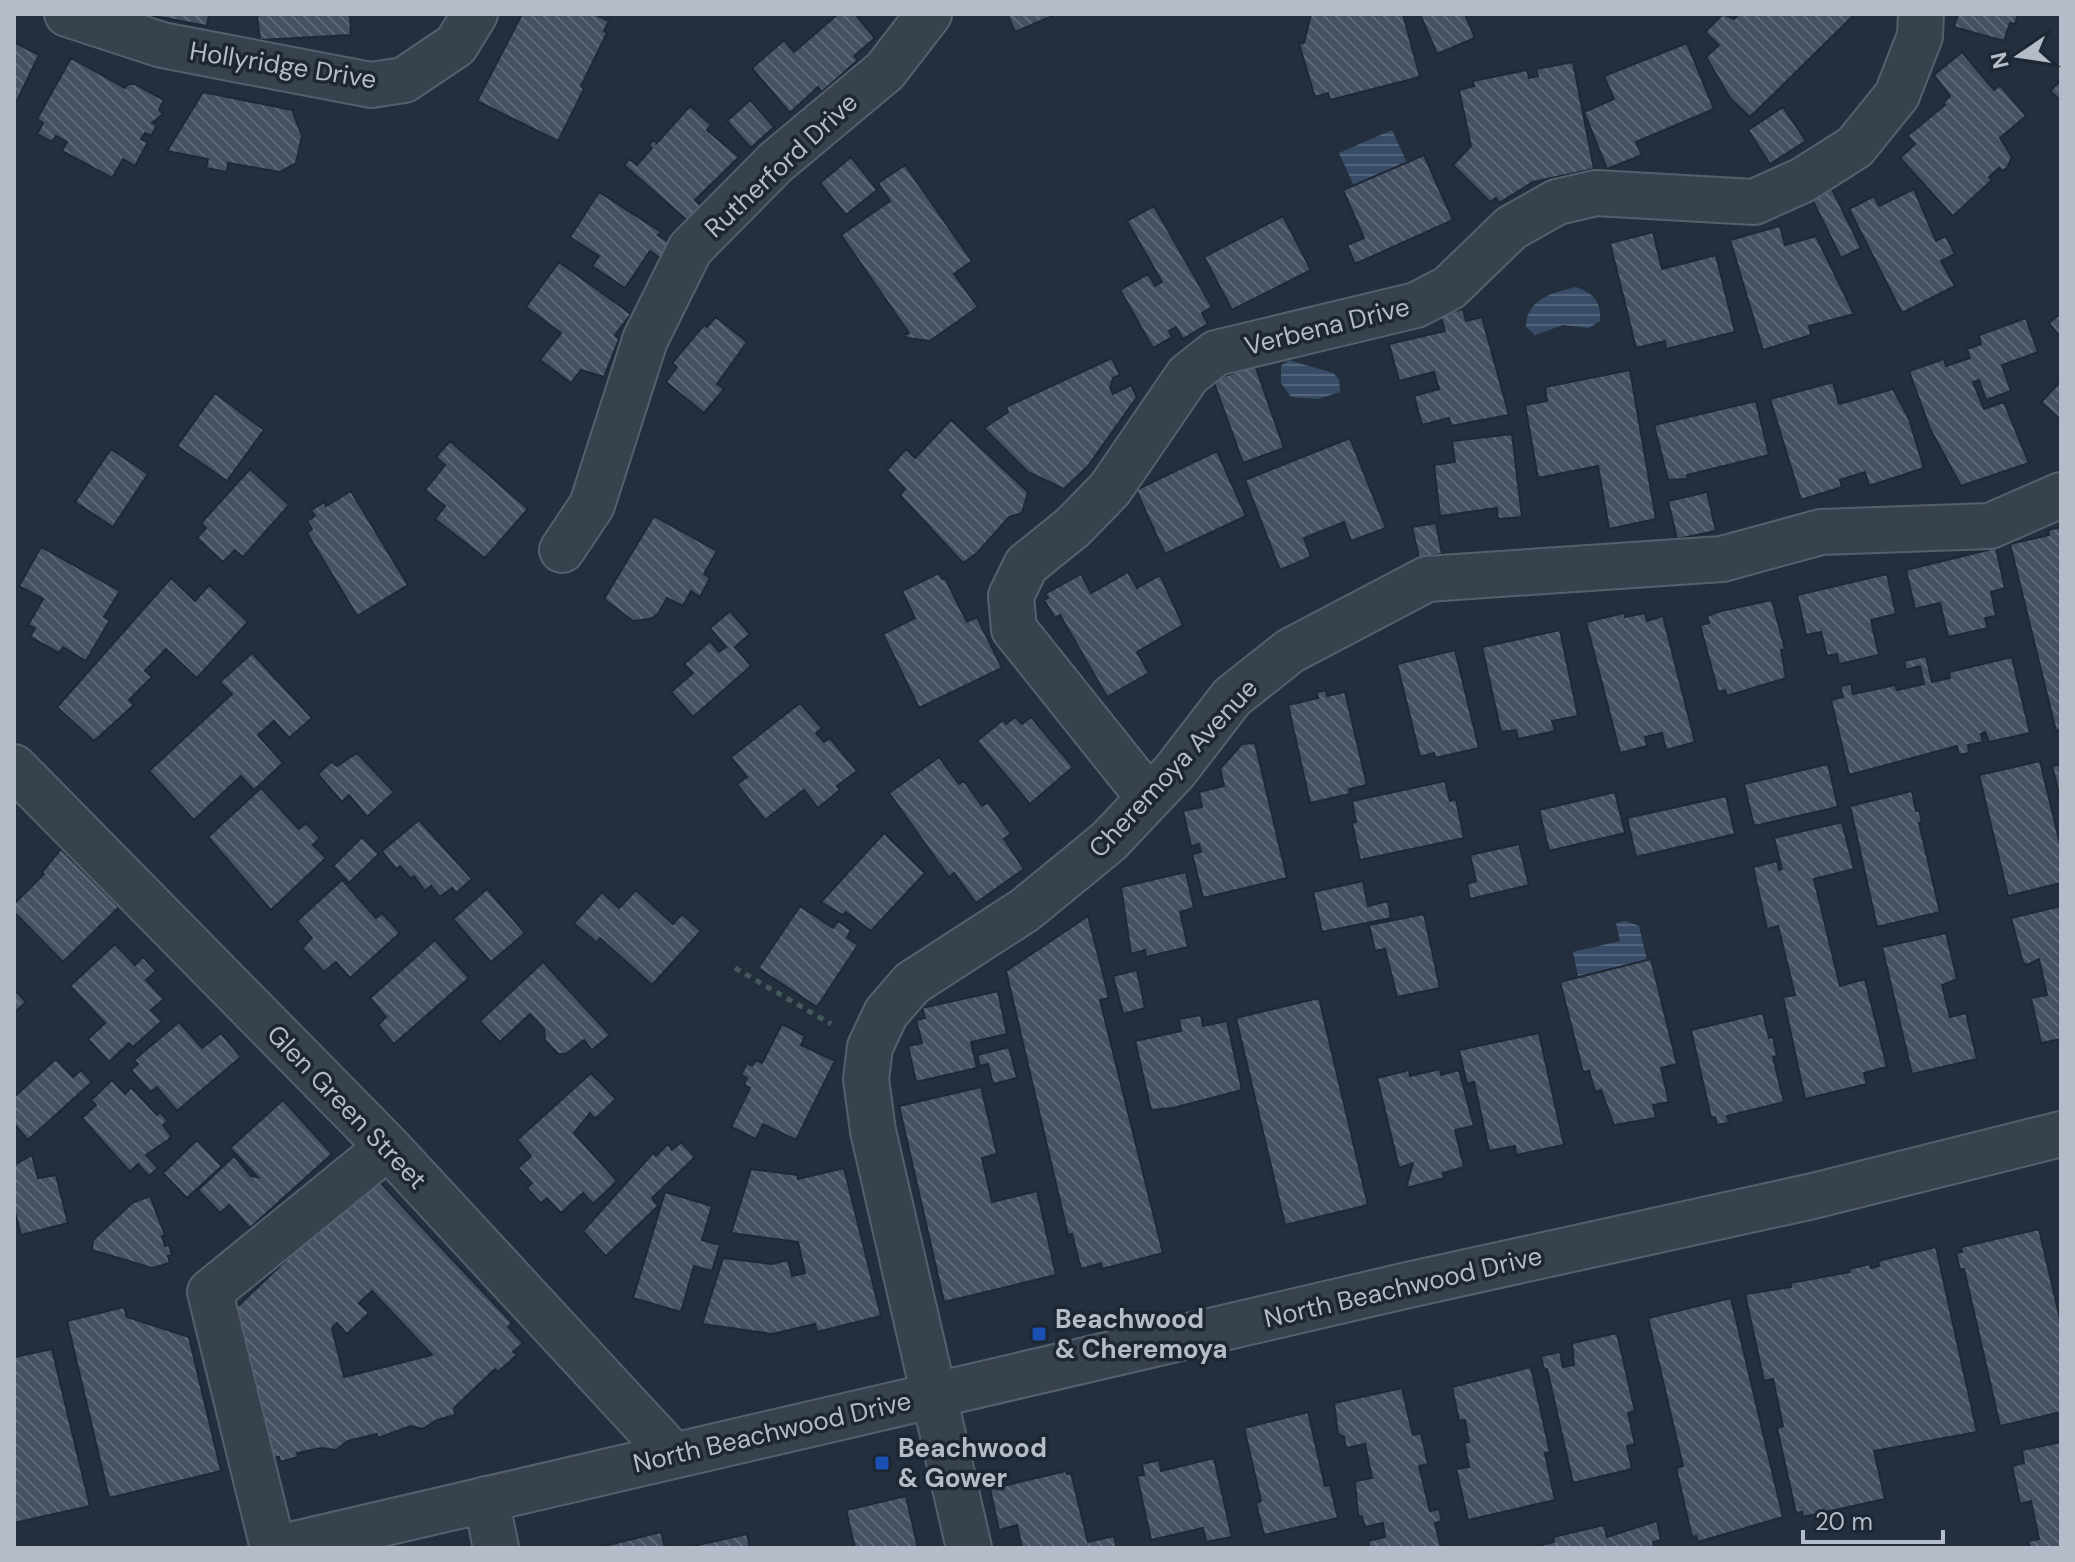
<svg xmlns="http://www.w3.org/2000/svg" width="2075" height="1562" font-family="'DM Sans',sans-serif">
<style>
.water{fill:url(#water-rules)}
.building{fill:url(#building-back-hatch);stroke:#1f2835;stroke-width:2;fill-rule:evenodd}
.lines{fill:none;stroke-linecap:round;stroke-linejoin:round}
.minor-casing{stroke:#565f6c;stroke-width:48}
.path{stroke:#44595c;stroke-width:5;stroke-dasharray:6 6;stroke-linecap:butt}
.minor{stroke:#38414e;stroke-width:44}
.transit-dot{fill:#1a4fb4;stroke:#1d2633;stroke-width:3}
.labels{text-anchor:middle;stroke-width:7;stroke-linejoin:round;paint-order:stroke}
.street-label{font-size:26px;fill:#b4bcc9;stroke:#1d2633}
.poi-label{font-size:26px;font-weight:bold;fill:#b4bcc9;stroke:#1d2633;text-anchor:start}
</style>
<defs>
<pattern id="water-rules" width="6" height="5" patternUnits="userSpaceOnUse" patternTransform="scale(2)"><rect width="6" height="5" fill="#394c67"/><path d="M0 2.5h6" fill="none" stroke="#53647b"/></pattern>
<pattern id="building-back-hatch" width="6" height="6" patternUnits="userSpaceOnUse" patternTransform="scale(2)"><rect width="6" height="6" fill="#455162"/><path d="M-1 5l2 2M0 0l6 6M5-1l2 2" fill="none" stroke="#5d6877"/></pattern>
</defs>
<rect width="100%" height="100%" fill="#242f3e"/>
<path class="water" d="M1392,130L1407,163L1354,186L1339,153Z
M1576,287C1594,294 1601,301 1600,321L1589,328L1563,325L1535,335L1526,327C1526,299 1554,292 1576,287Z
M1288,360L1333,373L1339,379L1340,392L1318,399L1291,397L1281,383V366Z
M1626,921L1639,926L1647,960L1578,976L1573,952L1620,941L1616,923Z"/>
<path class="building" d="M143,14H209L207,26Z
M257,14H350L351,35L260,40Z
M522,14H594L609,21L604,31L607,33L581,86L584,89L558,141L477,101Z
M838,14H855L875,38L854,56L858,60L822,92L818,87L790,113L752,68L784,40L794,52Z
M1007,14H1057L1015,32Z
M1311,14H1403L1420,77L1330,100L1328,93L1315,97L1299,44L1304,43Z
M1420,14H1465L1475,38L1437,54Z
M1723,14L1734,19L1739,14L1854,15L1750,117L1730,98L1706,57L1719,45L1705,32Z
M1958,14H2018L2015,24L2010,23L2004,41L1954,27Z
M14,42L39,55L14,107Z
M1687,43L1714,109L1636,142L1642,155L1607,169L1584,112L1614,99L1604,76Z
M1962,52L1994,90L2000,85L2026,116L2000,138L2012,157L2007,168L2002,171L1999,168L1989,177L1992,180L1953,216L1900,158L1915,144L1907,136L1945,105L1943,103L1950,96L1934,75Z
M71,58L125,88L128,84H135L164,100L159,110L163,114L152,123L157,125L151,136L145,133L141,139L148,142L135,166L123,159L112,178L62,151L67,142L56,136L52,142L37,134L43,123L37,119Z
M1573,62L1594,169L1533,182L1499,203L1496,198L1490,202L1453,165L1471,146L1459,90L1474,86L1473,81L1527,70L1529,78L1538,76L1536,69Z
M2061,80V101L2050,91Z
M203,92L292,110L302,136L296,163L280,172L228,163L227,172L206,168L208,159L167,151Z
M750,100L774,127L751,148L727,121Z
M690,106L711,125L707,130L739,157L695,200L701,206L688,221L624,165L629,159L637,165L652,148L649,145L653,140L657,143Z
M1783,107L1806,141L1770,164L1748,130Z
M1424,155L1453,220L1355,264L1347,245L1364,238L1343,190Z
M851,157L877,190L846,215L820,183Z
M905,165L972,261L954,274L978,307L930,341L907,338L904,335L909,333L841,235L890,201L878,183Z
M1832,189L1861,248L1841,258L1812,199Z
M1914,189L1936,241L1946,236L1955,254L1941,261L1955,286L1902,313L1849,209L1874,196L1879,206Z
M599,192L661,232L658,235L670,243L660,258L650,251L625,288L592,266L599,256L570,237Z
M1154,206L1212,307L1202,313L1208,324L1183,339L1176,327L1169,331L1172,337L1153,348L1120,290L1148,274L1155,286L1162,282L1127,221Z
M1283,216L1311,270L1232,310L1204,257Z
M1780,226L1785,245L1816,236L1854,314L1809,326L1811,335L1763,350L1730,240Z
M1653,232L1662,269L1716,255L1735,332L1666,349L1665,341L1636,348L1610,243Z
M559,262L631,314L615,335L619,339L604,377L581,370L571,383L540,360L561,333L526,307Z
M1463,309L1466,321L1482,317L1509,415L1451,426L1449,418L1422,425L1414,396L1439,389L1434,372L1399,381L1389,344L1445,331L1440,315Z
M2061,313V338L2049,323Z
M716,317L747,342L717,384L724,389L704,413L666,382L677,367L672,363L704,325L707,327Z
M2026,318L2038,352L2002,365L2011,391L1986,400L1979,380L1973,382L1984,409L2004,402L2029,463L1961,486L1930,429L1909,371L1944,359L1946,366L1970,358L1967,349L1981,344L1979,335Z
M1112,358L1120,375L1113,378L1110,388L1113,394L1131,385L1137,397L1088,466L1064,489L1028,472L984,428L1008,412L1006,407Z
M1255,365L1284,448L1243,463L1213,380Z
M1630,370L1656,519L1609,529L1598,466L1538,478L1525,405L1547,401L1545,387Z
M2061,381V420L2041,402Z
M1833,382L1839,404L1893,389L1909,419L1924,468L1869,486L1865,472L1840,480L1842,487L1801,500L1770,399Z
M215,393L264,430L227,481L177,446Z
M1756,401L1769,455L1687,475L1688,479L1668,480L1654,425Z
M951,420L1028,492L1022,513L1009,517L977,553L963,563L900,495L905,489L887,470L906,449L915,458Z
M1512,434L1522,517L1498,519L1497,508L1440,516L1434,465L1455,462L1452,441Z
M1350,438L1386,528L1351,541L1344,522L1304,538L1311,557L1280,570L1245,480Z
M450,441L528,509L485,558L435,519L445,506L425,490L445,465L436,457Z
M111,449L148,474L113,527L75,502Z
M1217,451L1246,516L1165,554L1136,490Z
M250,469L289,505L243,557L235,550L223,562L197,538L206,528L201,523Z
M351,491L408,585L357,616L307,533L312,529L307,521L315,516L311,510L324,502L326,506Z
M1707,492L1716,531L1677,539L1668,501Z
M654,516L717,551L704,574L710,578L700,597L691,591L683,606L667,598L658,614L650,619L633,621L604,599Z
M1436,523L1442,554L1419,558L1412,527Z
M2061,527V730L2056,731L2010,544L2049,535L2048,530Z
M41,547L120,591L104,617L110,620L86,661L63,647L59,653L30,637L35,628L28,625L43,599L19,586Z
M1996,548L2005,588L1991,592L1996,616L1985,618L1988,628L1948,637L1940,603L1915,609L1906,570Z
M1128,572L1137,588L1160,575L1183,625L1137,652L1149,673L1107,697L1060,615L1055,618L1044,600L1048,598L1045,594L1081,574L1091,593Z
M939,573L942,579L945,578L967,622L977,617L1002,668L919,708L883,634L915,618L902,591Z
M1887,574L1896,614L1871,620L1879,655L1839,664L1837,654L1827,656L1821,632L1806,635L1797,595Z
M171,578L195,601L209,585L248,622L197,678L166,649L145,671L152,677L129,700L134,705L94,741L57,707Z
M1772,600L1785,649L1781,650L1786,678L1727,696L1725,690L1718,692L1700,625L1709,623L1707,616L1721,611Z
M730,611L750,634L735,647L751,666L693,717L671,692L693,673L684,664L710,641L719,652L726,647L710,628Z
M1624,613L1625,617L1645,613L1647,621L1663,616L1695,742L1666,750L1662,733L1645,737L1647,746L1620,753L1586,622Z
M1560,630L1578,716L1552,721L1555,731L1518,739L1516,730L1501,732L1482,647Z
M1455,650L1479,748L1435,758L1434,753L1420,757L1397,664Z
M252,653L312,718L289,738L274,721L258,735L283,763L254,790L241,776L194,820L149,771L232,694L220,682Z
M1926,656L1932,682L1950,678L1949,672L2012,657L2030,733L1989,742L1985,732L1981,734L1983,742L1968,745L1969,753L1959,755L1957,746L1849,775L1831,700L1843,697L1840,686L1851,684L1853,694L1895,685L1897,690L1924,684L1920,666L1906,670L1904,661Z
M1326,690L1327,696L1345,692L1367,785L1349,789L1350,794L1310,803L1288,705L1318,698L1317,692Z
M800,703L822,728L816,733L824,742L830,738L857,771L837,786L840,790L818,808L804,790L765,820L737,784L747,777L731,757Z
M1015,717L1022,724L1031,717L1073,767L1030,804L977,741L1003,720L1006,724Z
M1255,743L1287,878L1203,898L1192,854L1201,852L1199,844L1191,846L1183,811L1202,807L1199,792L1224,786L1220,769L1242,744Z
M357,753L394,792L367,817L349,795L342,802L318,774L331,762L337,766Z
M939,757L959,784L964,781L982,806L988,802L1011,834L1004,839L1024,869L976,903L954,873L949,877L889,793Z
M2040,761L2061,848V883L2008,896L1979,775Z
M1828,764L1838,807L1754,826L1744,784Z
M2061,764V801L2052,766Z
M1445,781L1450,801L1456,799L1464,838L1360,860L1352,823L1356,822L1352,801Z
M261,788L299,829L306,823L320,838L313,845L326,858L271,910L208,837Z
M1912,791L1916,811L1919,810L1922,822L1919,823L1940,912L1877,927L1850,806Z
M1615,792L1625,833L1549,851L1539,810Z
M1726,796L1735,834L1636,857L1627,818Z
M419,820L472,879L456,893L452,888L440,897L431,886L425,891L414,876L411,879L400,866L396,869L382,851Z
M1842,822L1854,869L1814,879L1840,986L1865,979L1887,1067L1864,1073L1867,1084L1805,1099L1783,997L1795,995L1778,926L1767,929L1753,867L1777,861L1779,870L1782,869L1774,838Z
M884,833L925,873L871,931L846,912L843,915L821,902Z
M362,837L379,854L349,883L333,866Z
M1519,844L1529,885L1470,899L1467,884L1476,881L1470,855Z
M61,849L119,907L63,962L14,912V904L44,874L42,872Z
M1186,872L1194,908L1180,912L1188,947L1146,957L1145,950L1131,954L1121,887Z
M342,880L376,918L382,913L400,933L350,978L336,962L324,972L302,948L312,938L297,921Z
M1363,881L1368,906L1388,901L1391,918L1322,932L1313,892Z
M487,889L525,933L491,962L453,919Z
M636,890L673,924L682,914L701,931L652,985L600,938L597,943L574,923L602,892L619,908Z
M800,906L833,928L838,921L851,930L847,938L858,945L817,1007L758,968Z
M2061,906V1039L2041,1043L2031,998L2047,995L2039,959L2027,965L2023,963L2011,918Z
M1424,914L1440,988L1397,997L1385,949L1375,951L1369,925Z
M1088,916L1109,998L1100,1000L1163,1253L1102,1269L1101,1263L1081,1269L1072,1234L1068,1235L1006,971Z
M1946,933L1957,979L1942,985L1950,1017L1966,1013L1977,1059L1912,1074L1882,947Z
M435,940L469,978L394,1044L378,1025L386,1017L370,998Z
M115,944L135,965L143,957L156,971L146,980L164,999L151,1010L162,1021L133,1047L129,1043L109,1062L88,1039L105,1023L70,986Z
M1651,959L1677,1064L1661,1068L1669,1102L1653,1105L1656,1118L1614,1125L1601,1090L1595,1092L1589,1071L1583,1072L1560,982Z
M543,962L610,1035L592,1050L584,1040L566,1054H558L545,1040L544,1029L530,1014L500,1042L480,1021Z
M1137,970L1145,1008L1123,1014L1113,976Z
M14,989L26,1002L14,1013Z
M998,991L1007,1034L971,1042L977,1068L916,1082L908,1046L922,1043L916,1020L925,1018L922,1008Z
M1319,998L1368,1205L1285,1225L1236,1018Z
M1763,1013L1769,1038L1773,1037L1777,1056L1773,1057L1784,1102L1727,1116L1729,1123L1717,1125L1715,1117L1711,1118L1691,1030Z
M1201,1015L1203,1026L1227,1021L1242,1090L1173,1108L1151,1110L1135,1041L1181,1031L1179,1019Z
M179,1022L202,1048L221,1033L241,1057L177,1111L157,1087L150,1092L131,1070L138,1064L134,1060Z
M782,1024L805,1036L801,1045L835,1061L796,1140L763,1124L756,1139L731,1127L750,1088L744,1085L747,1078L741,1075L747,1063L752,1066L756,1060L762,1063Z
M1539,1033L1564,1145L1516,1155L1515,1146L1489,1151L1474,1082L1467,1084L1459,1050Z
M1009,1047L1017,1078L993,1084L988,1064L980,1066L977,1055Z
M56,1059L73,1077L81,1070L92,1082L28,1140L14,1124V1097Z
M1440,1069L1441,1075L1459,1070L1474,1126L1455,1130L1464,1167L1443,1173L1444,1178L1406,1188L1413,1163L1399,1168L1377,1078L1409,1070L1410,1076Z
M591,1073L616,1099L595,1119L590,1113L574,1133L617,1181L593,1204L583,1193L561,1213L547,1198L541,1203L527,1188L532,1183L518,1168L531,1156L517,1140Z
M112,1080L125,1094L131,1087L157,1115L160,1112L168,1121L163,1125L171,1136L168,1140L146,1155L158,1168L149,1176L138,1164L130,1172L82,1118L96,1105L91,1100Z
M981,1087L997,1154L982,1158L992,1202L1037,1191L1056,1275L944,1302L899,1106Z
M283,1100L332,1154L250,1228L229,1205L220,1213L198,1190L234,1156L251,1176L258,1177L230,1148Z
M197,1140L222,1166L187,1198L163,1173Z
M681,1142L695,1157L652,1198L658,1206L606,1256L583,1231L653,1153L656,1156L668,1144L672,1150Z
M32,1155L38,1178L56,1175L68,1223L21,1235L14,1208V1165Z
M844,1168L881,1316L817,1332L815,1324L772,1334L702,1324L723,1258L772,1264L788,1260L792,1276L805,1273L798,1242L731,1233L751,1169L798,1175V1179Z
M374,1176L512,1323L508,1327L523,1343L513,1352L517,1355L498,1372L495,1369L454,1408L455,1415L437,1420L423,1429L411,1426L378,1438L377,1434L348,1441L336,1450L321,1448L297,1453L298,1457L280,1462L279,1457L274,1458L237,1307ZM372,1291L432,1355L344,1377L332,1328L337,1323L347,1334L369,1313L359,1303Z
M665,1192L712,1206L702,1240L720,1245L712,1271L694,1266L681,1312L633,1298Z
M150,1196L165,1235L162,1236L165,1246L169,1245L172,1255L168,1256L170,1263L152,1268L92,1250L93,1240L132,1203Z
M2039,1229L2061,1323V1412L2000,1426L1964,1269L1960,1270L1956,1253L1962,1252L1961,1247Z
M1936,1247L1977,1432L1874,1451L1885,1499L1803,1517L1802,1512L1796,1513L1777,1428L1783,1426L1773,1379L1764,1381L1745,1294L1791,1287L1790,1283L1850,1272L1849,1269L1870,1264L1871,1268L1879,1266L1878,1261Z
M1731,1298L1783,1517L1698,1542L1696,1536L1692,1537L1676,1468L1683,1466L1648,1318Z
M124,1307L127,1317L189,1337L221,1471L109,1498L67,1321Z
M1617,1333L1635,1411L1628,1413L1635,1444L1627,1446L1632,1469L1573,1483L1547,1369L1544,1370L1541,1356L1560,1352L1563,1367L1574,1365L1572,1343Z
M52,1349L90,1506L14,1523V1357Z
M1531,1367L1550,1452L1545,1453L1555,1500L1468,1520L1456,1469L1469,1467L1464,1443L1469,1442L1465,1420L1459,1421L1452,1387Z
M1402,1388L1413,1435L1421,1433L1428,1464L1419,1466L1430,1511L1439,1509L1442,1521L1435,1523L1441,1548H1369L1368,1541L1385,1537L1383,1523L1365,1527L1362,1517L1358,1515L1355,1481L1372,1478L1365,1444L1346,1448L1344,1437L1338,1434L1334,1403Z
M1308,1412L1325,1486L1330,1485L1338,1518L1264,1535L1256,1503L1261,1501L1244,1428Z
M2061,1442V1548H2030L2028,1541L2039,1539L2031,1501L2020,1504L2012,1466L2024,1463L2022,1450Z
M1214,1458L1232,1537L1206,1542L1203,1528L1151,1540L1137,1476L1144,1475L1142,1464L1159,1460L1161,1471Z
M1066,1471L1067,1474L1071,1473L1088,1542L1114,1536L1117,1548H1022L1017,1525L999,1530L990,1489Z
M906,1496L918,1548H855L846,1510Z
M1657,1521L1661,1540L1653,1542L1654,1548H1530L1554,1542L1553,1537L1604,1525L1607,1537Z
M661,1532L665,1548H596Z
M747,1534L750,1548L689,1547Z"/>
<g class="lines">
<defs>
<path id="minor" d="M67,14L162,45L371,85L404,80L456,45L475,14
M562,550L592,505L645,340L690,249L776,162L885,71L929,14
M14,767L388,1147L673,1455
M1149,798L1014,629L1011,596L1026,565L1073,527L1110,489L1188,375L1216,353L1416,305L1449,288L1511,228L1557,202L1596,193L1754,202L1803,180L1855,147L1897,95L1920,36L1921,14
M486,1499L496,1548
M273,1548L210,1292L388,1147
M278,1548L1408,1285L1813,1196L2061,1134
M969,1548L873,1131L866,1079L870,1047L886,1013L912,983L1025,910L1109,841L1175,771L1232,697L1290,651L1427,579L1722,559L1821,532L1990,526L2061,495"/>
</defs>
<use href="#minor" class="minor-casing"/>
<path class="path" d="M735,968L831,1024"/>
<use href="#minor" class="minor"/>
</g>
<g class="transit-dot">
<rect x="1031" y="1326" width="16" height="16" rx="4"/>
<rect x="874" y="1455" width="16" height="16" rx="4"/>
</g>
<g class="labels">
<g class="street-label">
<text transform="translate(283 65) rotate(9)" y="9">Hollyridge Drive</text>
<text transform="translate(781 165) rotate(-43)" y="9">Rutherford Drive</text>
<text transform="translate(1327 326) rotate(-14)" y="9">Verbena Drive</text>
<text transform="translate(1173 768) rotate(-47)" y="9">Cheremoya Avenue</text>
<text transform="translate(347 1107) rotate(46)" y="9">Glen Green Street</text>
<text transform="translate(1403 1287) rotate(-13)" y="9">North Beachwood Drive</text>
<text transform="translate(772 1432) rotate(-13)" y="9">North Beachwood Drive</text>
</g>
<g class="poi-label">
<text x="1055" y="1328">Beachwood<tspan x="1055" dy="30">&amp; Cheremoya</tspan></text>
<text x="898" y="1457">Beachwood<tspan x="898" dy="30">&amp; Gower</tspan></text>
</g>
</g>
<rect width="2075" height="1562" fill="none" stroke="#b4bcc9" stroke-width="32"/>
<g transform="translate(2019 56) rotate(257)" stroke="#1d2633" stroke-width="6" paint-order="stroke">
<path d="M0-6L14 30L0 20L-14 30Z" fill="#b4bcc9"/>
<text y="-12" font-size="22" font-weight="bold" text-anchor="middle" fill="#b4bcc9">N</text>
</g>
<path d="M1803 1530v12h140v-12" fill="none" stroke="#b4bcc9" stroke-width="4"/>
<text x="1815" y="1530" font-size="24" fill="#b4bcc9" stroke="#1d2633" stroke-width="6" paint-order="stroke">20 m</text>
</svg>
